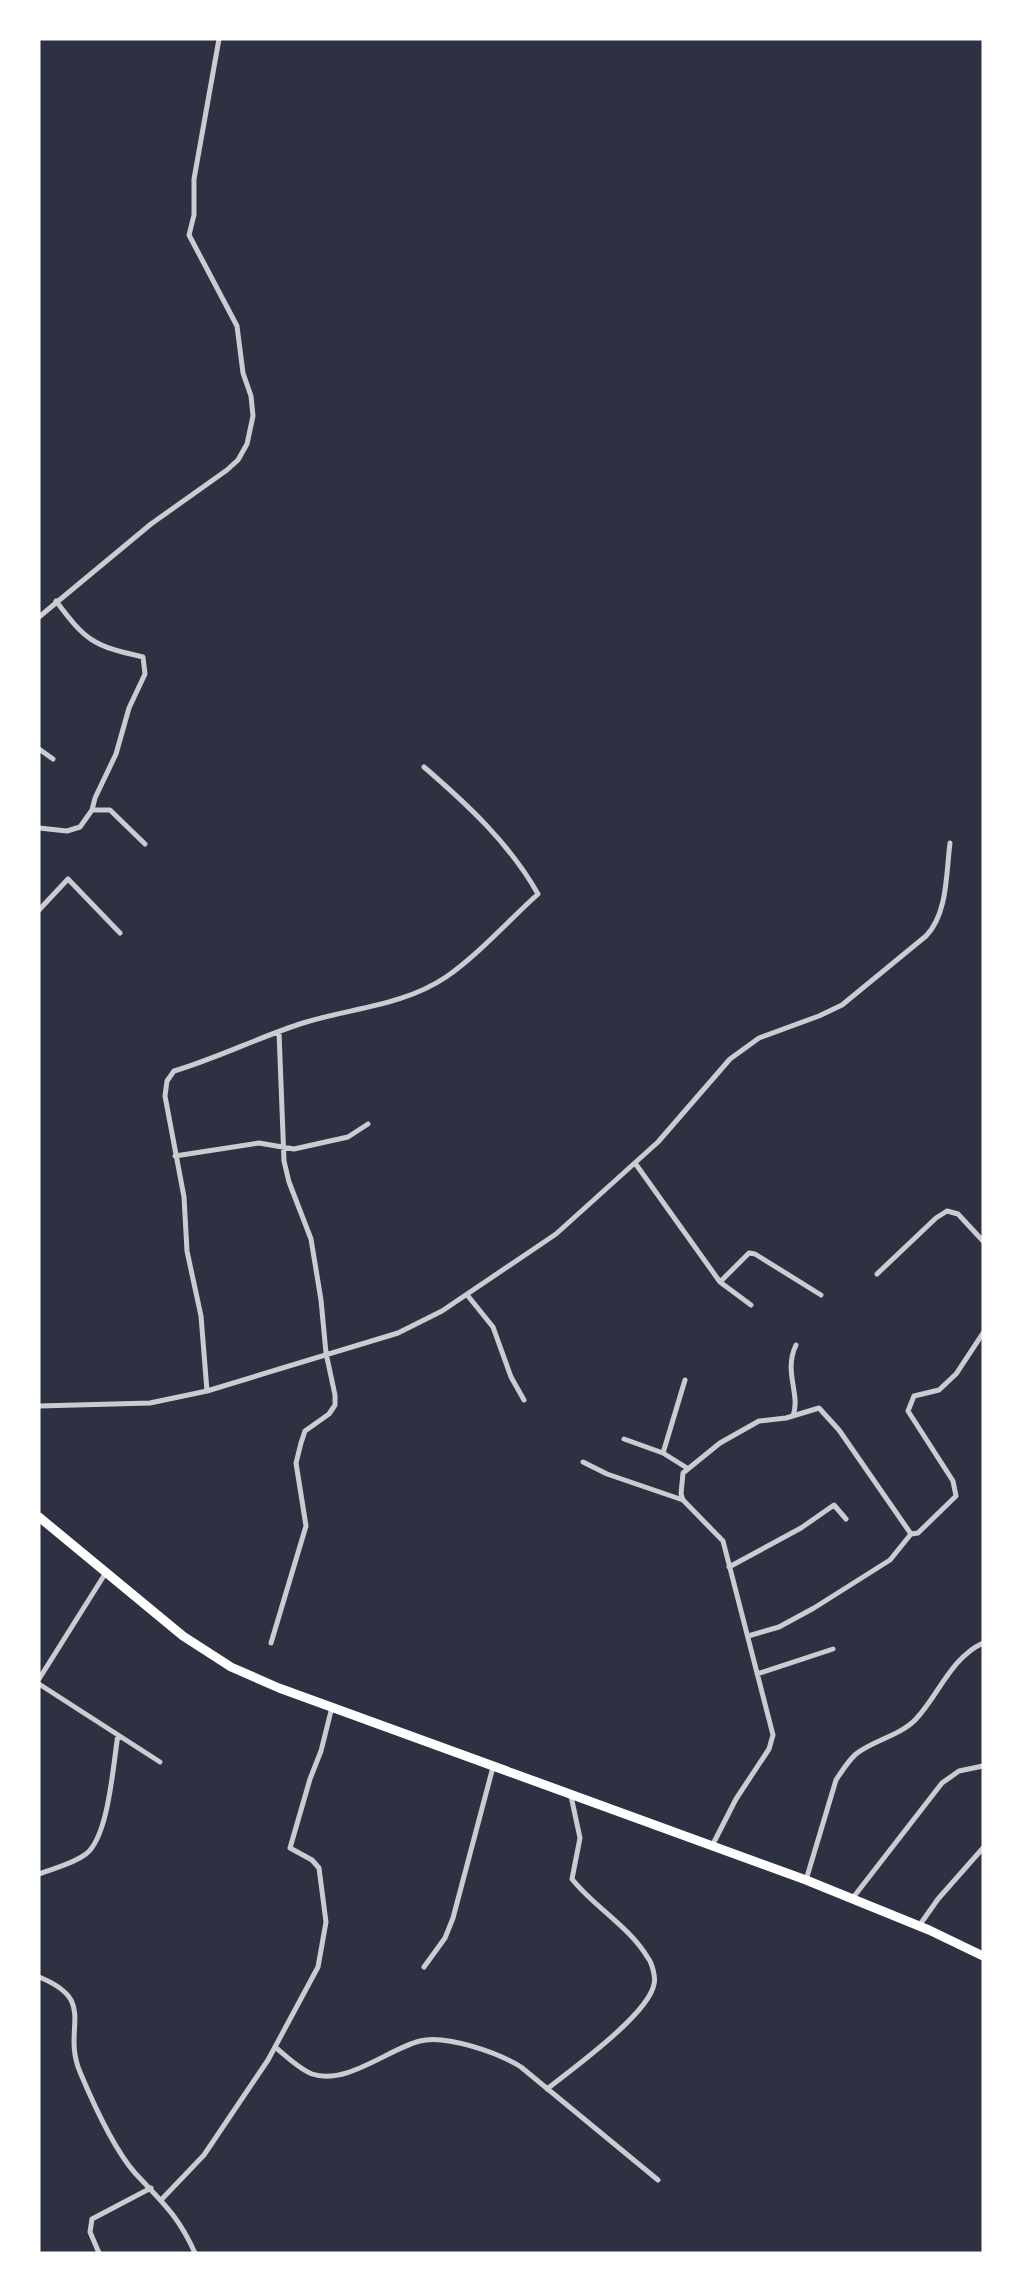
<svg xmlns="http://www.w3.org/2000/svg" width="1022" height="2292" font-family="Figtree,sans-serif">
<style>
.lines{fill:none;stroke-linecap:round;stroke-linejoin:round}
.minor{stroke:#caccd0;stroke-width:5}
.primary{stroke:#fff;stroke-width:9}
</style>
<rect width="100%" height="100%" fill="#2d3142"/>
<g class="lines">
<path class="minor" d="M39,617L151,524L227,470L238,460L247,444L253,416L251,396L243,373L237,326L189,235L194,215V179L219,39
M39,749L53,759
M92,810H110L145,844
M39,828L67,831L80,827L92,810L95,798L116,754L129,708L145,674L143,657C93,646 86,641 56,601
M39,910L68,879L120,933
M175,1156L259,1143L294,1149L348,1137L368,1124
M635,1163L720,1282L751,1305
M877,1274L936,1218L947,1211L958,1214L983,1241
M720,1282L749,1253L755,1254L821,1295
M468,1296L493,1327L511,1377L524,1400
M207,1391L201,1316L187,1251L184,1197L165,1096L167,1081L174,1071C218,1058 259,1037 303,1023C351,1008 403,1006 446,977C479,954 508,921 538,894C510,844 467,804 424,767
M39,1406L150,1403L207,1391L398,1333L442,1311L556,1234L658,1142L730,1059L759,1038L819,1016L842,1005L926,936C948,913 946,873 950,843
M793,1416C801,1394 783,1372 796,1345
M624,1439L663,1453L687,1468
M663,1453L685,1380
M583,1462L607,1474L683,1500
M729,1567L801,1528L834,1505L846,1519
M748,1636L779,1627L814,1608L890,1560L911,1534L918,1533L956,1496L953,1481L908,1411L914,1396L939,1390L956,1374L983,1333
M271,1643L306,1526L296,1463L301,1443L305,1431L329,1414L335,1405V1395L326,1353L321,1300L311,1239L289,1182L284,1161L279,1032
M757,1674L833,1649
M39,1679L105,1574
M39,1684L160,1762
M712,1846L736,1799L769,1749L773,1735L723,1541L683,1500L681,1494L683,1473L720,1443L759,1421L786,1418L819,1408L839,1430L911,1534
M39,1874C54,1868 73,1864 86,1854C109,1836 113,1764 118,1735
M806,1880L836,1780C842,1771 848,1761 856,1754C873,1740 900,1736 916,1719C939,1694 951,1658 983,1643
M852,1899L942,1783L959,1771L983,1766
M919,1926L938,1899L983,1848
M424,1967L445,1938L453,1918L493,1767
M39,1977C99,2001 61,2027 80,2072C93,2103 113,2148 135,2173C162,2202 178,2215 195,2253
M275,2047C286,2056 299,2069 312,2074C346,2086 390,2048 420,2041C445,2034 499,2053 521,2067L658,2180
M547,2089C572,2069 649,2014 654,1984C656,1978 652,1963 648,1958C629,1926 594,1907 572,1879L580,1838L571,1796
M162,2199L204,2155L268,2060L318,1967L326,1922L319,1868L312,1860L290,1848L310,1779L321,1751L332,1707
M99,2253L90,2232L92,2219L151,2188"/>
<path class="primary" d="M39,1517L183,1636L231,1667L279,1688L806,1880L929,1930L983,1956"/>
</g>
<rect width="1022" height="2292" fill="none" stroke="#ffffff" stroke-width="81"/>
</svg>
